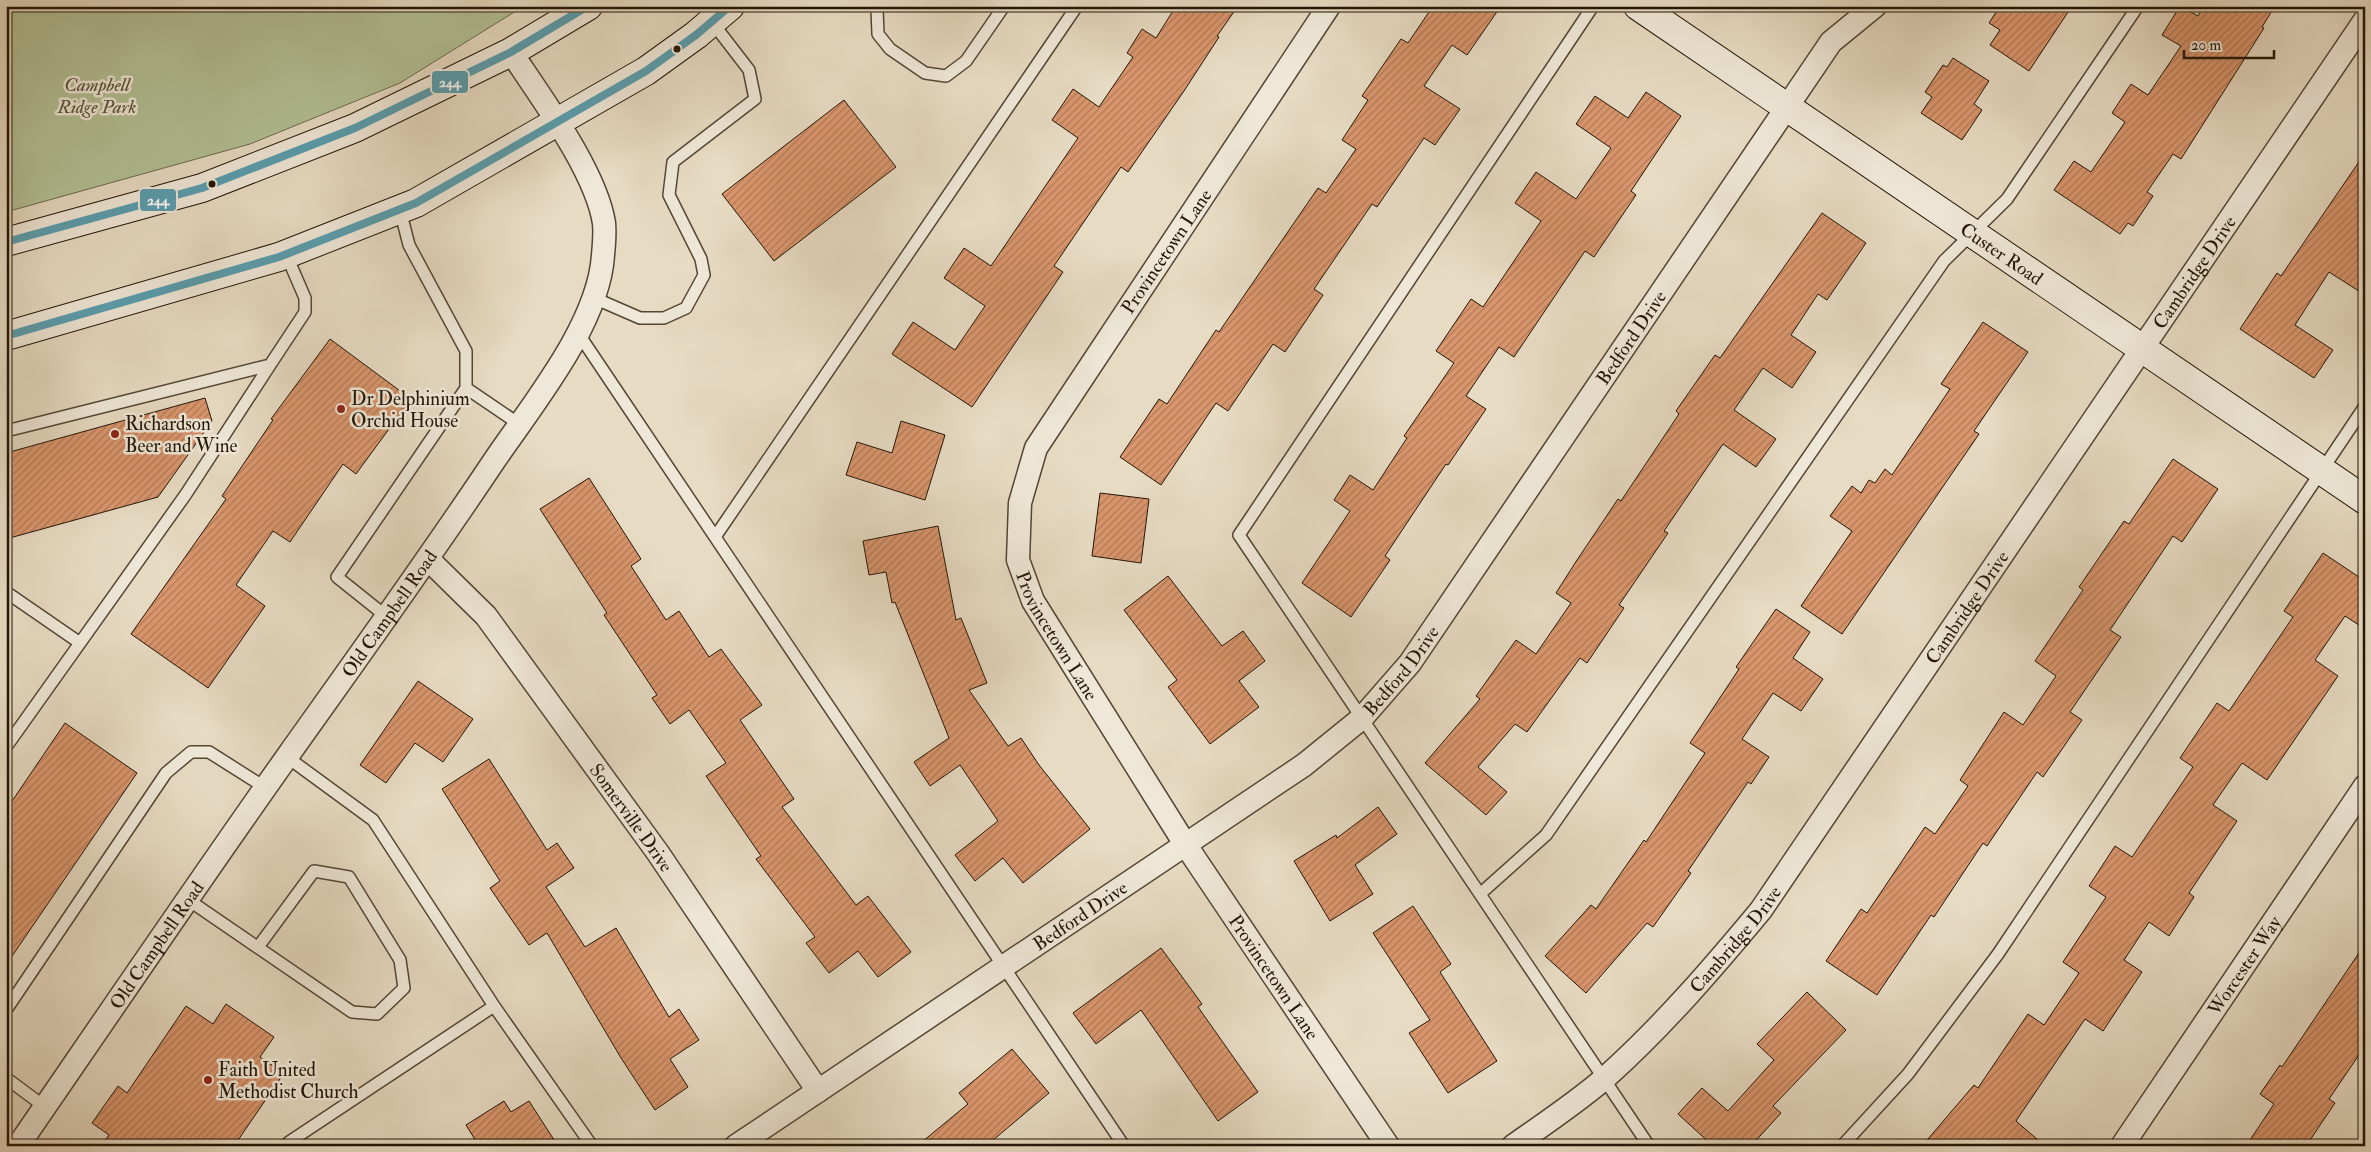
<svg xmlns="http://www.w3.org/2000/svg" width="2371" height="1152" font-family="'IM FELL Double Pica',serif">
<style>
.green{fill:#b2c196;stroke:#6a6b4e}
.building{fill:url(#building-hatch);stroke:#221506}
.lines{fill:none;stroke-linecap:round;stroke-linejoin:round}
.lane-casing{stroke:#534635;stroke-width:14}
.street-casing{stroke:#534635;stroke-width:25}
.secondary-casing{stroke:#221506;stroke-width:30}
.lane{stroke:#efe8d8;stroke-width:11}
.street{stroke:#efe8d8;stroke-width:22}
.secondary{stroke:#efe8d8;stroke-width:28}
.bus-1-casing{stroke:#efe8d8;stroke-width:11}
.bus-1{stroke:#599eaf;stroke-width:8}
.bus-dot{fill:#221506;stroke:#efe8d8;stroke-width:2}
.poi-dot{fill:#8f2418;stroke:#efe8d8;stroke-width:2}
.labels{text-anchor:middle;stroke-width:5;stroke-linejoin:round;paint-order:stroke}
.park-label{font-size:19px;font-style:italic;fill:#545138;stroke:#efe8d8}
.street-label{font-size:19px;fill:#221506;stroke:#efe8d8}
.poi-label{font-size:19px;fill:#221506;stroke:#efe8d8;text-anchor:start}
.line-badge{stroke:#efe8d8;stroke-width:2}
.badge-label{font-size:14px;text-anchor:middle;font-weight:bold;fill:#fff}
</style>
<defs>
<pattern id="building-hatch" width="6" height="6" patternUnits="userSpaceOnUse" patternTransform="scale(1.25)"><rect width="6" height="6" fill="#da966d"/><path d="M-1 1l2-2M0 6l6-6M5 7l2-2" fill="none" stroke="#b07958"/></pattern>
</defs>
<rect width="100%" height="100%" fill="#e7dbc3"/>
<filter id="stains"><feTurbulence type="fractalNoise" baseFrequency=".004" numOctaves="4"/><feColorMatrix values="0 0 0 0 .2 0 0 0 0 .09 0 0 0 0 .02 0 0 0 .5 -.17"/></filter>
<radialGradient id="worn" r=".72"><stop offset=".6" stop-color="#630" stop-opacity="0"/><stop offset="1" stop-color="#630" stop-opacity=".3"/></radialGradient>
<path class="green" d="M6,6H524L400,83L250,144L6,212Z"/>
<path class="building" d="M1176,6H1238L1217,36L1219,37L1184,91L1128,172L1121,167L1054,266L1063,272L972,407L892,354L913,322L955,350L985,306L944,278L964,248L991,266L1078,138L1052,120L1073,89L1099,107L1133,57L1127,53L1142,29L1156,38Z
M1433,6H1501L1467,55L1452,45L1424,86L1460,109L1435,145L1424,138L1377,207L1372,204L1314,289L1323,295L1285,352L1273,344L1228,411L1216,403L1161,485L1120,457L1159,399L1167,404L1216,330L1219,332L1318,188L1326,193L1356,149L1342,140L1368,100L1362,96L1401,39L1408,43Z
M2000,6H2072L2029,71L1990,45L2000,30L1989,23Z
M2180,6L2198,16L2204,6H2275L2262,27L2264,28L2181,159L2173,154L2147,192L2153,196L2133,226L2128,223L2120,234L2054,190L2074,161L2091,172L2125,122L2112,113L2131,84L2148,95L2181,46L2162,35Z
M1953,58L1989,81L1974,104L1982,110L1962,140L1921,113L1932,97L1925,92L1943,65L1947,67Z
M1646,92L1681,116L1631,191L1636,195L1594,257L1585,251L1514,357L1499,347L1466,396L1486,409L1448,465L1446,464L1385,556L1390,560L1351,617L1302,583L1350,511L1334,500L1350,475L1373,490L1407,438L1404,436L1454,363L1436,351L1471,299L1483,307L1541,221L1515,203L1536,172L1576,199L1611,148L1576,124L1595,96L1628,118Z
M844,100L896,167L774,261L722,194Z
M2365,153V295L2329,272L2295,325L2333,350L2314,378L2240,329L2277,273L2281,276Z
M1822,213L1866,243L1827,300L1818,294L1791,335L1816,352L1792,388L1763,368L1734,410L1776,439L1756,467L1723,444L1664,531L1668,533L1619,605L1624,608L1587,663L1580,658L1527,732L1515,724L1478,767L1507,792L1486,815L1425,763L1480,699L1476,696L1516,640L1536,654L1571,603L1556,593L1577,560L1618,499L1621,501L1679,414L1676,411L1715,355L1720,358Z
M1983,322L2028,352L1974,431L1979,434L1842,634L1801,606L1852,531L1830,516L1852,486L1861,493L1869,480L1875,483L1885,469L1892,475L1950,389L1941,384Z
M330,339L411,399L356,474L343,464L290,542L273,531L236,585L265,606L208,688L131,634L226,499L222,496L273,420L271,419Z
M205,398L212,421L158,497L6,539V453Z
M901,421L945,435L925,500L846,475L857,442L892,453Z
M2173,459L2218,489L2182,542L2173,536L2110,630L2121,637L2070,712L2082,720L2043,777L2037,772L1987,846L1983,843L1934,917L1931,915L1877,995L1826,961L1861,909L1867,913L1925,827L1935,834L1968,786L1960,780L2004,712L2023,725L2056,676L2035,661L2083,590L2079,587L2124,521L2129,524Z
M589,478L641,559L631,566L666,620L679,611L709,657L721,649L762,705L740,720L794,799L782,807L856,905L868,896L911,952L878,977L858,951L829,973L806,943L815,937L756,859L761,856L706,776L726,763L689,710L670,724L652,698L657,695L604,615L607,613L540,509Z
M1100,493L1149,499L1141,563L1092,556Z
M938,526L956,620L961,618L987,683L969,690L1008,746L1021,738L1039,765L1090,829L1023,883L1003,858L975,881L955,855L998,821L960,765L930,786L914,762L949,738L895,602L892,603L886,572L869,575L863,541Z
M2323,553L2365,581V629L2345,616L2315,660L2338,676L2267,780L2242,763L2213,805L2237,821L2189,893L2194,897L2169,936L2149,922L2124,960L2142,972L2103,1031L2085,1019L2016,1121L2045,1146H1922L1974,1085L1978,1088L2028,1014L2044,1025L2079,973L2063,962L2106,897L2089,886L2115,846L2132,857L2193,767L2180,758L2217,703L2229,711L2293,617L2284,611Z
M1168,576L1222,646L1243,631L1265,661L1239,681L1259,707L1210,744L1168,687L1177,680L1124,610Z
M1776,609L1810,632L1793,658L1823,679L1801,711L1773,693L1742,739L1769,757L1751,784L1748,782L1688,871L1691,873L1653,927L1647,923L1586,993L1545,956L1591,905L1596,909L1644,840L1646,842L1705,753L1690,743L1739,669L1736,667Z
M418,681L473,719L443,762L415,743L386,783L360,765Z
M65,723L137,773L6,965V810Z
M489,759L547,850L557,843L574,868L546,887L585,947L616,928L669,1017L679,1009L699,1040L670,1059L688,1087L655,1110L621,1058L547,933L529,945L490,888L500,881L442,789Z
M1378,807L1397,834L1355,865L1373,894L1330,921L1294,861L1336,835L1337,838Z
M1413,906L1451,964L1440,972L1497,1061L1448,1093L1409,1033L1430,1020L1373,933Z
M2365,944V1046L2329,1099L2335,1103L2306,1146H2246L2274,1104L2260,1094L2280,1065L2282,1067Z
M1161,948L1202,1004L1198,1007L1258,1092L1218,1121L1141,1010L1096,1044L1073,1013Z
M1807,992L1846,1030L1773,1106L1781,1113L1751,1146H1713L1678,1114L1702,1088L1728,1111L1774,1060L1757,1044Z
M226,1004L274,1037L260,1057L284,1073L234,1146H101L109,1135L92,1123L118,1086L127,1093L186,1006L213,1024Z
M1012,1049L1049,1093L986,1146H917L968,1104L959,1093Z
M504,1101L511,1112L529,1101L558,1146H479L466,1125Z"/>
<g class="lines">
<defs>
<path id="lane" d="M880,6L877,9L878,34L890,49L925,73L946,76L966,61L1004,6
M1593,6L1239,535L1649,1146
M400,210L409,245L466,351V388
M594,298L640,318H664L686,308L704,275L701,259L669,195L673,162L755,99L749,70L712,22
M578,333L1124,1146
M6,431L270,365L305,312V298L286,254
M715,537L1077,6
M6,592L80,643
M387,617L337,577L466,388L519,424
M6,747L186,494L270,365
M287,757L373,820L494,1006L592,1146
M1480,894L1546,835L1944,261L2007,199L2138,6
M187,899L352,1012L377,1014L404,988L400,960L349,877L314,871L258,947
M6,1010L166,773L191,752H209L266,788
M6,1078L45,1107
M287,1146L289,1142L494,1006
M1842,1146L1908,1074L1998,954L2365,406"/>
<g id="street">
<path id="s1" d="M1329,6L1036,448L1020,503L1018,560L1033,601L1185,844L1388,1146"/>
<path id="s2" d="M428,559L486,616L658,853L818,1091"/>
<path id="s3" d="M18,1146C108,1015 197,884 289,754C358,657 428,560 494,461C532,405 599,324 603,255C604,245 605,233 604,223C596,171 540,96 511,52"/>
<path id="s4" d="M736,1146L1304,765L1362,718L1410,663L1831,42L1875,6"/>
<path id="s5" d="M1513,1146C1544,1124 1576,1103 1605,1078C1662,1027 1712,969 1761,910L2365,20"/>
<path id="s6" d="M2122,1146L2365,786"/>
</g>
<g id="secondary">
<path id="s7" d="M1638,6L2365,500"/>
<path d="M6,242L202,188L355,128L511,52L588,6"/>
<path d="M6,336L279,257L416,203L646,71L696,35L730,6"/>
</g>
</defs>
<use href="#lane" class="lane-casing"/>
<use href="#street" class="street-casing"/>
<use href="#secondary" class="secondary-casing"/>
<use href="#lane" class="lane"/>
<use href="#street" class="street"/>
<use href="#secondary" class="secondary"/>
<defs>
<path id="bus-1" d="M6,242L202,188L355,128L511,52L588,6
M6,336L279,257L416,203L646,71L696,35L730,6"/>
</defs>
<use href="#bus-1" class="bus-1-casing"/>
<use href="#bus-1" class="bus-1"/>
</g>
<g class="bus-dot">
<circle cx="677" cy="49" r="4.5"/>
<circle cx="212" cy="184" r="4.5"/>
</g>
<g class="poi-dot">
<circle cx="341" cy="409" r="5"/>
<circle cx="115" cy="434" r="5"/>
<circle cx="208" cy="1080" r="5"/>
</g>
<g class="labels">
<g class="park-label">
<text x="97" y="91">Campbell<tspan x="97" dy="22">Ridge Park</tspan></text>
</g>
<g class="street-label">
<text transform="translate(1166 251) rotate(-56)" y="7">Provincetown Lane</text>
<text dy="7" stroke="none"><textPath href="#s7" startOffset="440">Custer Road</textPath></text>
<text dy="7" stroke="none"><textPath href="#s5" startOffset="1115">Cambridge Drive</textPath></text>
<text dy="7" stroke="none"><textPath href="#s4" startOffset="1225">Bedford Drive</textPath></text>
<text dy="7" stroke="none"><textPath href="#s5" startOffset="710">Cambridge Drive</textPath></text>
<text dy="7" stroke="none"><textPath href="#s3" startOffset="649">Old Campbell Road</textPath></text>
<text dy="7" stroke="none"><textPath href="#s1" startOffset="730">Provincetown Lane</textPath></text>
<text dy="7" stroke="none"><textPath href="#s4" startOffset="820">Bedford Drive</textPath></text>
<text dy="7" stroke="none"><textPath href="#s2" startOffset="330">Somerville Drive</textPath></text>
<text dy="7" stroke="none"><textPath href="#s4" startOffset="414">Bedford Drive</textPath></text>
<text dy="7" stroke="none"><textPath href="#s5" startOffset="305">Cambridge Drive</textPath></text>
<text dy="7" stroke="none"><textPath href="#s3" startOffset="244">Old Campbell Road</textPath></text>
<text dy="7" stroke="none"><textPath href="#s6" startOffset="218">Worcester Way</textPath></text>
<text dy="7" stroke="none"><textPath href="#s1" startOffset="1135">Provincetown Lane</textPath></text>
</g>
<g class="poi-label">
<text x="351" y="405">Dr Delphinium<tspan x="351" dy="22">Orchid House</tspan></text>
<text x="125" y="430">Richardson<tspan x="125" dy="22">Beer and Wine</tspan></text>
<text x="218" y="1076">Faith United<tspan x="218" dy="22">Methodist Church</tspan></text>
</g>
</g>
<g class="line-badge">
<rect x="431" y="70" width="38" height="24" rx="5" fill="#599eaf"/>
<rect x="139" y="188" width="38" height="24" rx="5" fill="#599eaf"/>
</g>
<g class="badge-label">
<text x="450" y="87">244</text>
<text x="158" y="205">244</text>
</g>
<rect width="2371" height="1152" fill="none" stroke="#e7dbc3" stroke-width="25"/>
<rect x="8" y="8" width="2356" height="1137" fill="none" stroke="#221506" stroke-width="2.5"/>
<rect x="12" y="12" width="2346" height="1127" fill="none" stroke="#221506"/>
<path d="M2184 50v8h90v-8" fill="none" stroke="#221506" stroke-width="2.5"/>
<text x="2191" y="50" font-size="15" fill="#221506" stroke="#efe8d8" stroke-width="4" paint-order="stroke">20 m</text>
<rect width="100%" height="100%" filter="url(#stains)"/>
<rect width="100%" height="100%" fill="url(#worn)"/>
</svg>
